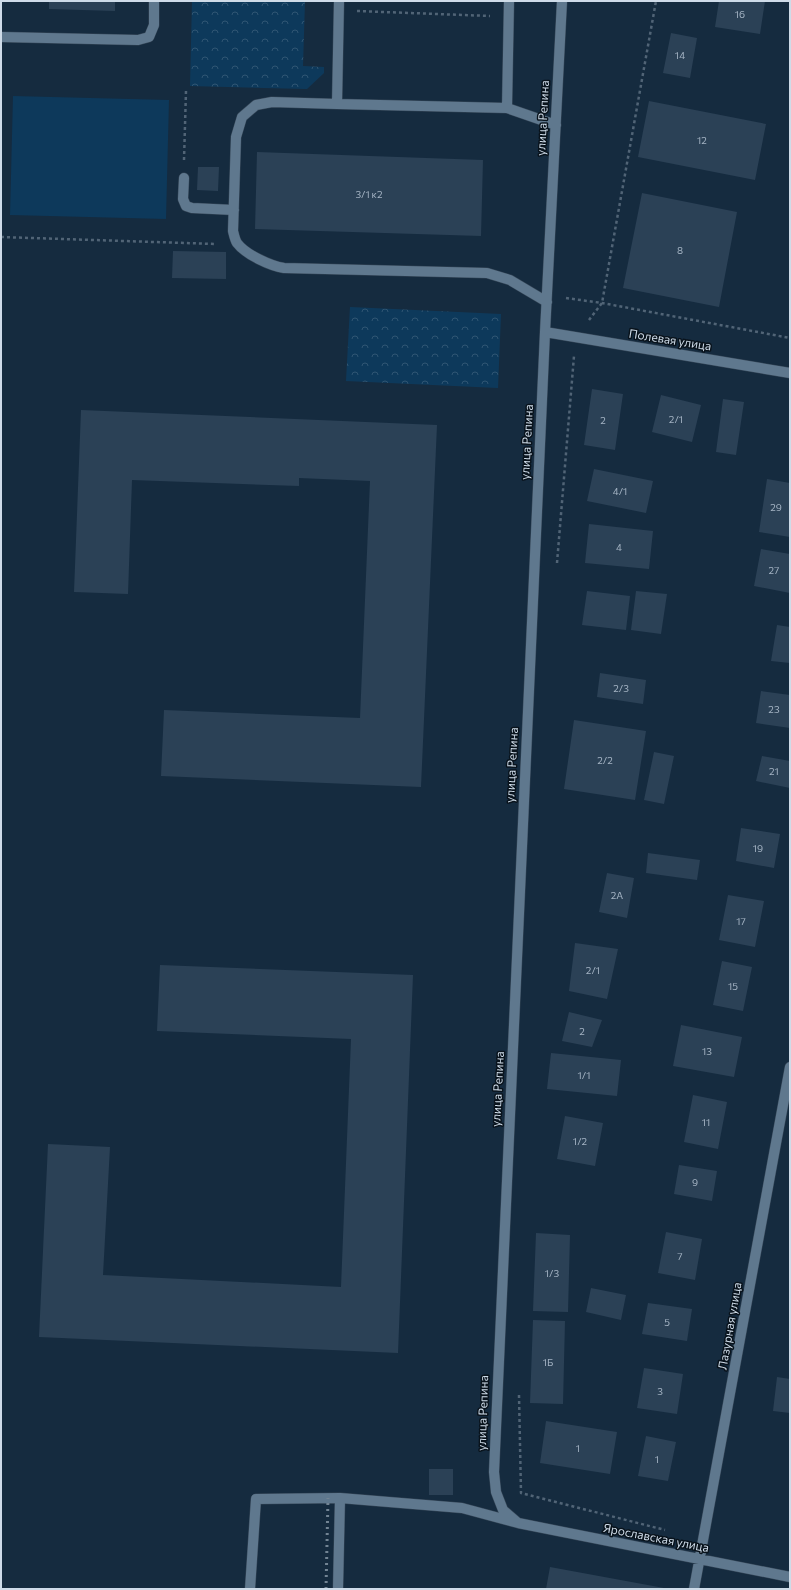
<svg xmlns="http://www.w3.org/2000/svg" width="791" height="1590" font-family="Commissioner,sans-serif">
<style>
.park{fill:url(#park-crowns)}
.pitch{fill:#0d395b}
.building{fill:#2b4156}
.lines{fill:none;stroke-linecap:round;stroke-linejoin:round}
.minor-casing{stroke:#364758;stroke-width:11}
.path{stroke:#516476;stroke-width:2.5;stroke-dasharray:3 3;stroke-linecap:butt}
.minor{stroke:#5f788e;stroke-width:10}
.rail{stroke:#728494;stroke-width:3;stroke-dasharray:2 4;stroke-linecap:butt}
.labels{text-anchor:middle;stroke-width:3;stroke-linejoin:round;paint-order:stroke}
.number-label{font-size:10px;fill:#a5b4c4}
.street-label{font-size:12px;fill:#cedbe8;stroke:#09131c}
</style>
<defs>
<pattern id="park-crowns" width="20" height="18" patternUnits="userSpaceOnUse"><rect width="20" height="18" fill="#0d395b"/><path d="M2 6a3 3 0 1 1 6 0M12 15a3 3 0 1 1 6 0" fill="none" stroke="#2f5573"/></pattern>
</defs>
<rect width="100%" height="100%" fill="#152b3f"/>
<path class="park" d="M192,1H305L303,66L324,67V73L307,89L190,86Z
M350,307L501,314L498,388L346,381Z"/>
<path class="pitch" d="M13,96L169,100L166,219L10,215Z"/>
<path class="building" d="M49,1H115V11L49,9Z
M719,1H765L760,34L715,27Z
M671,33L697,38L690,78L663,73Z
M649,101L766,124L755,180L638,157Z
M257,152L483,160L481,236L255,229Z
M198,167H219L218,191L197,190Z
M642,193L737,212L719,307L623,288Z
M173,251L226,252V279L172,278Z
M592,389L623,394L615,450L584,445Z
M661,395L701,405L692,442L652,432Z
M723,399L744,402L736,455L716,452Z
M81,410L437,425L421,787L161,776L164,710L360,718L370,481L299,478V486L132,480L128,594L74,592Z
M594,469L653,481L646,513L587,501Z
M767,479L790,483V537L759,532Z
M589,524L653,531L649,569L585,563Z
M761,549L790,554V593L754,586Z
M587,591L630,596L626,630L582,625Z
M636,591L667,594L661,634L631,630Z
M777,625L790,627V663L771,661Z
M600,673L646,680L643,704L597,697Z
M761,691L790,695V728L756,723Z
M574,720L646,731L635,800L564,789Z
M654,752L674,756L664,804L644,800Z
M762,756L790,761V788L756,781Z
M741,828L780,834L774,868L736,861Z
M648,853L700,860L697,880L646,873Z
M607,873L634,878L627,918L599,912Z
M728,895L764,901L755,947L719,940Z
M575,943L618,949L607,999L569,991Z
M722,961L752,967L743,1011L713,1005Z
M160,965L413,975L398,1353L39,1337L48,1144L110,1147L103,1275L341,1287L351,1039L157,1031Z
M569,1012L602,1020L592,1047L562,1041Z
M681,1025L742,1037L734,1077L673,1066Z
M551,1053L621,1060L617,1096L547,1089Z
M693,1095L727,1102L718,1149L684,1142Z
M565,1116L603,1123L595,1166L557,1159Z
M679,1165L717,1171L712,1201L674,1194Z
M666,1232L702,1239L695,1280L658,1273Z
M536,1233L570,1235L568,1312L533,1311Z
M591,1288L626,1295L621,1320L586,1312Z
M648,1303L692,1309L687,1341L642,1334Z
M533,1320L565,1321L563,1404L530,1403Z
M644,1368L683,1374L677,1414L637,1408Z
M777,1377L790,1379V1413L773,1411Z
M546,1421L617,1432L610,1474L540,1463Z
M646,1436L676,1442L668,1481L638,1476Z
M429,1469H453V1495H429Z
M550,1567L664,1588V1589H546Z"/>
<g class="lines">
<defs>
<path id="minor" d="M339,1L337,104L272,102L256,105L242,117L236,137L233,231C234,235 235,240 237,243C246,255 271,266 284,268L487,273L510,280L547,302
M1,37L138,40L149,37L154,25V1
M337,104L507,108L509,1
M507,108L556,125
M184,178L183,199L186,206L192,208L234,210
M545,332L790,373
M518,1523L503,1510L496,1492L494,1472L545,332L562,1
M250,1589L256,1499L340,1498L462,1508L518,1523L790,1577
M338,1589L340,1498
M694,1589L790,1067"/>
</defs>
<use href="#minor" class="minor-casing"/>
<path class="path" d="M357,11L490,16
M184,160L186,91
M1,237L216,244
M566,298L602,303L790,338
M589,320L602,303L656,1
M557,563L574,356
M519,1395L521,1493L665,1530"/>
<use href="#minor" class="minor"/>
<path class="rail" d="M326,1589L328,1498"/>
</g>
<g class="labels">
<g class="number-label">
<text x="740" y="18">16</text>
<text x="680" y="59">14</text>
<text x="702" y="144">12</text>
<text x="369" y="198">3/1 к2</text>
<text x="680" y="254">8</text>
<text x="676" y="423">2/1</text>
<text x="603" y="424">2</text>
<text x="620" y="495">4/1</text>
<text x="776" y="511">29</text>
<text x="619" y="551">4</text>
<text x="774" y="574">27</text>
<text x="621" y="692">2/3</text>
<text x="774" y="713">23</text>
<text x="605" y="764">2/2</text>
<text x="774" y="775">21</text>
<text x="758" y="852">19</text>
<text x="617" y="899">2А</text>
<text x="741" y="925">17</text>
<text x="593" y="974">2/1</text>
<text x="733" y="990">15</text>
<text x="582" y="1035">2</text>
<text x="707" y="1055">13</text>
<text x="584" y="1079">1/1</text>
<text x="706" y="1126">11</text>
<text x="580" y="1145">1/2</text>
<text x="695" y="1186">9</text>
<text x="680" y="1260">7</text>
<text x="552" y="1277">1/3</text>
<text x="667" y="1326">5</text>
<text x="548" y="1366">1Б</text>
<text x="660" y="1395">3</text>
<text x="578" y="1452">1</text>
<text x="657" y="1463">1</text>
</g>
<g class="street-label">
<text transform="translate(543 118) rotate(-87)" y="4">улица Репина</text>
<text transform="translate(670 340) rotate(9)" y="4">Полевая улица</text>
<text transform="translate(527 442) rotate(-87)" y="4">улица Репина</text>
<text transform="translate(512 765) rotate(-87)" y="4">улица Репина</text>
<text transform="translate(498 1089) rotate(-87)" y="4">улица Репина</text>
<text transform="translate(730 1326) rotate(-80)" y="4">Лазурная улица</text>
<text transform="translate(483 1413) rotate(-88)" y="4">улица Репина</text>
<text transform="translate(656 1538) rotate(11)" y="4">Ярославская улица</text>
</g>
</g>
<rect width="791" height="1590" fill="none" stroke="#cedbe8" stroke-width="4"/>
</svg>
